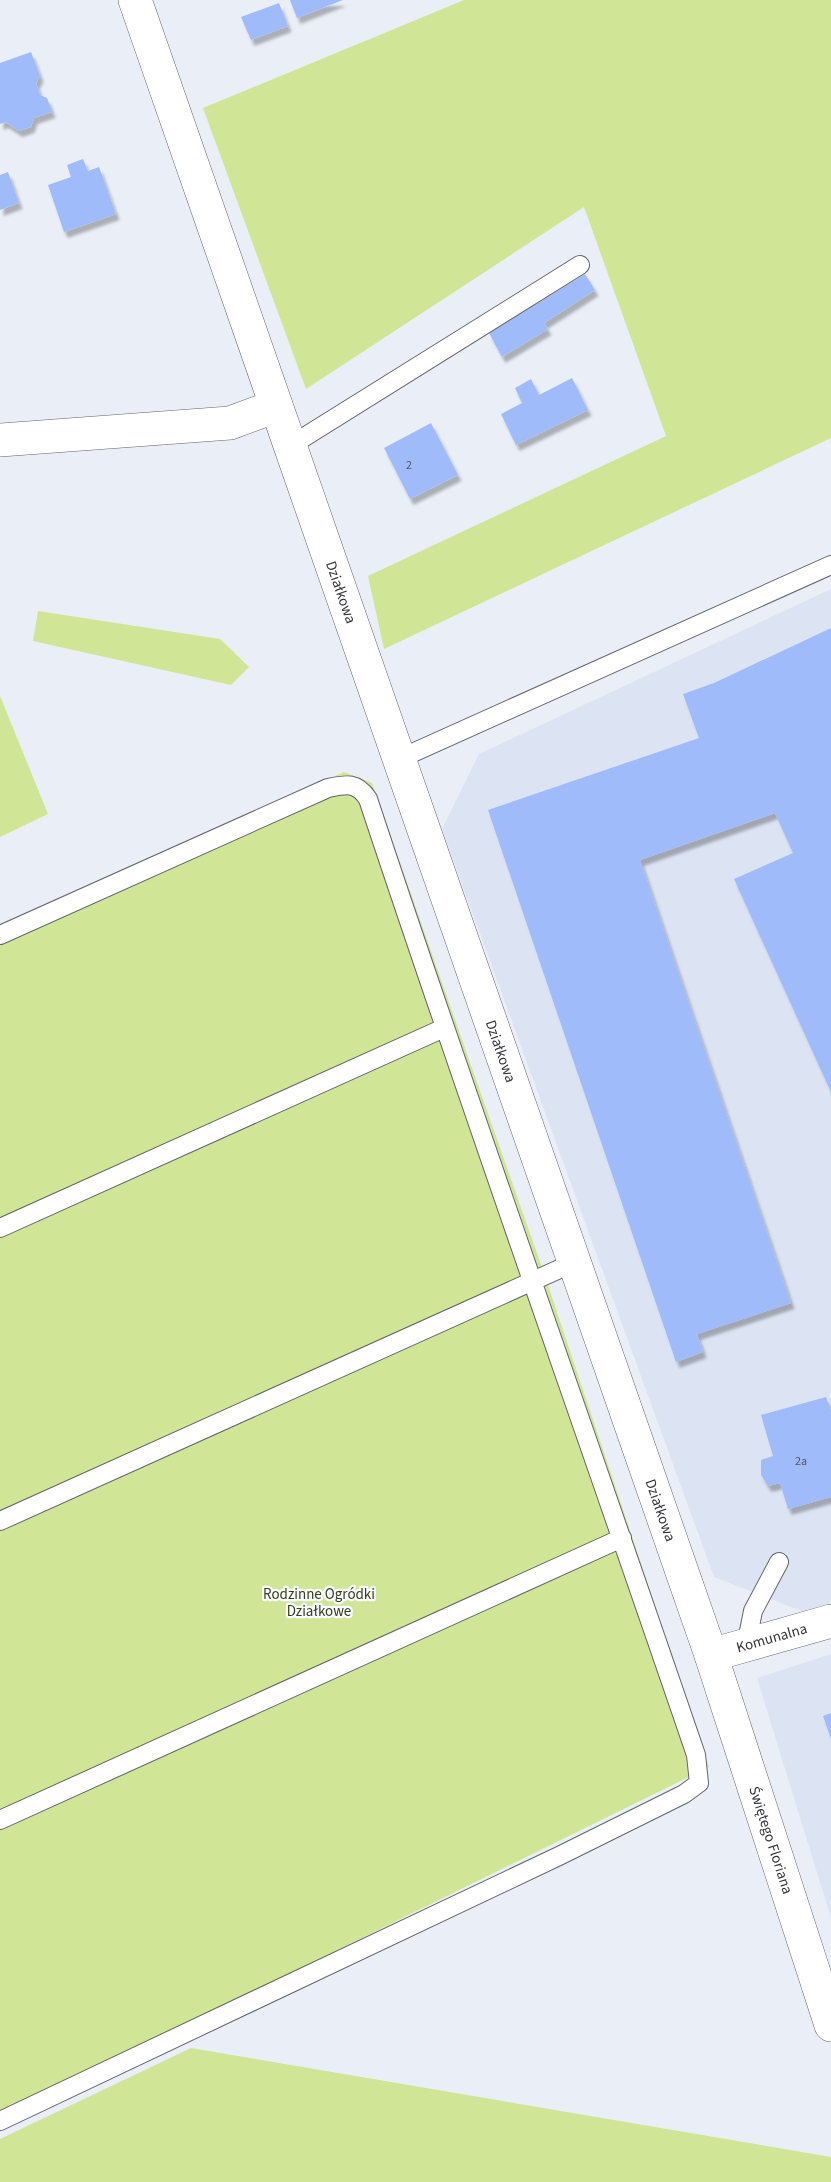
<svg xmlns="http://www.w3.org/2000/svg" width="831" height="2182" font-family="'Source Sans 3',sans-serif">
<style>
.built{fill:#dce3f3}
.green{fill:#d0e696}
.building{fill:#9fbbf9;filter:url(#shadow)}
.lines{fill:none;stroke-linecap:round;stroke-linejoin:round}
.service-casing{stroke:#61646c;stroke-width:20}
.minor-casing{stroke:#61646c;stroke-width:34}
.service{stroke:#fff;stroke-width:18}
.minor{stroke:#fff;stroke-width:33}
.labels{text-anchor:middle;stroke-width:4.5;stroke-linejoin:round;paint-order:stroke}
.number-label{font-size:12px;fill:#4f5669}
.street-label{font-size:15px;fill:#343539;stroke:#fafbff}
.park-label{font-size:15px;fill:#36401a;stroke:#fafbff}
</style>
<defs>
<filter id="shadow"><feDropShadow dx="3.5" dy="6" stdDeviation="1.5" flood-color="#0004"/></filter>
</defs>
<rect width="100%" height="100%" fill="#eaeef7"/>
<path class="built" d="M831,589V1604L804,1612L714,1577L442,829L479,754Z
M831,1654V1918L757,1678Z"/>
<path class="green" d="M464,0H831V438L384,649L368,576L666,436L584,207L306,389L203,108Z
M38,611L220,639L249,667L231,685L33,641Z
M0,696L48,814L0,837Z
M344,772L372,783L545,1276L709,1767L0,2116V925Z
M191,2048L831,2157V2182H0V2139Z"/>
<path class="building" d="M290,0H343L297,18Z
M279,3L288,26L251,40L241,17Z
M31,52L40,76L36,83L40,95L47,98L52,112L34,118L31,127L19,131L5,122L0,124V63Z
M83,159L88,171L99,167L116,214L64,232L48,185L71,177L67,165Z
M8,172L19,203L0,210V175Z
M585,274L595,290L544,323L548,329L502,357L489,333Z
M572,378L588,410L516,445L501,414L522,403L515,388L531,379L539,395Z
M431,423L458,475L410,499L384,448Z
M831,628V1092L734,879L793,853L775,813L640,860L791,1303L697,1334L703,1352L676,1362L488,810L699,738L683,694L714,683Z
M826,1397L831,1410V1497L788,1509L780,1483L768,1486L761,1475V1460L773,1456L761,1415Z
M831,1713V1739L823,1716Z"/>
<g class="lines">
<defs>
<path id="service" d="M290,446L580,265
M399,759L831,565
M0,935L328,788C347,784 357,782 368,799C474,1119 587,1436 696,1755L699,1783L684,1794L559,1856L0,2121
M0,1228L444,1028
M0,1521L575,1262
M746,1646L753,1611L779,1562
M0,1820L622,1538"/>
<g id="minor">
<path id="s1" d="M135,0L711,1655L831,2025"/>
<path d="M0,440L230,423L276,406"/>
<path id="s2" d="M711,1655L831,1621"/>
</g>
</defs>
<use href="#service" class="service-casing"/>
<use href="#minor" class="minor-casing"/>
<use href="#service" class="service"/>
<use href="#minor" class="minor"/>
</g>
<g class="labels">
<g class="number-label">
<text x="409" y="469">2</text>
<text x="801" y="1465">2a</text>
</g>
<g class="street-label">
<text dy="5" stroke="none"><textPath href="#s1" startOffset="627">Działkowa</textPath></text>
<text dy="5" stroke="none"><textPath href="#s1" startOffset="1113">Działkowa</textPath></text>
<text dy="5" stroke="none"><textPath href="#s1" startOffset="1599">Działkowa</textPath></text>
<text dy="5" stroke="none"><textPath href="#s2" startOffset="63">Komunalna</textPath></text>
<text dy="5" stroke="none"><textPath href="#s1" startOffset="1947">Świętego Floriana</textPath></text>
</g>
<g class="park-label">
<text x="319" y="1599">Rodzinne Ogródki<tspan x="319" dy="17">Działkowe</tspan></text>
</g>
</g>
</svg>
